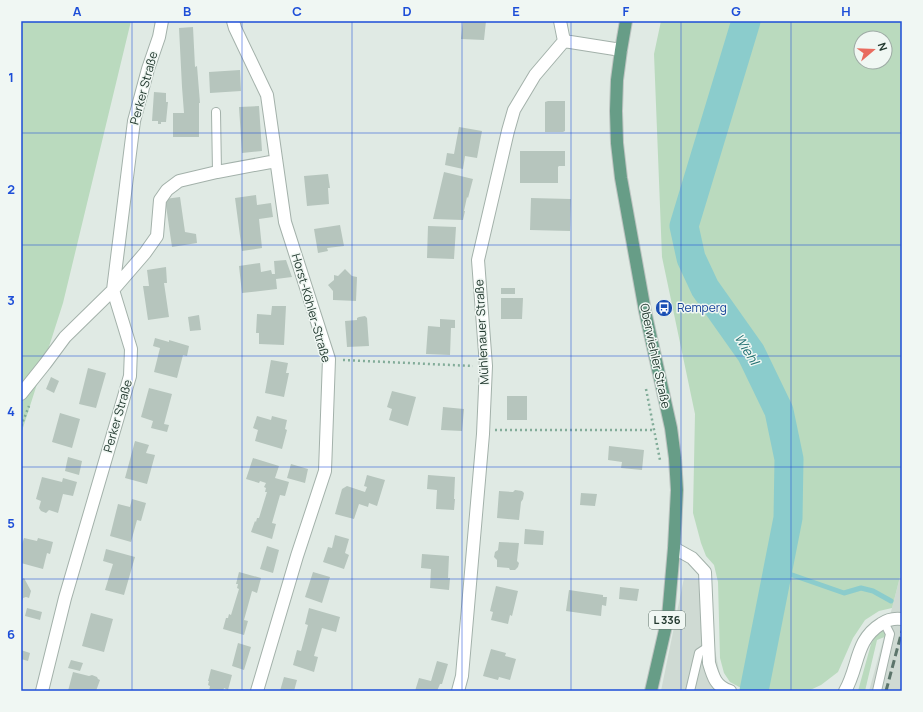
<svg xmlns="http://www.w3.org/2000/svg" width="923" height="712" font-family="Manrope,sans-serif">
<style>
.built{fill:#cfdad3}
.green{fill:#badabe;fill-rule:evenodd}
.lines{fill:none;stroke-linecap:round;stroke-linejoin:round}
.stream{stroke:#8bcccc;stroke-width:5}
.river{stroke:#8bcccc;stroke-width:29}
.building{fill:#b6c5bd}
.lane-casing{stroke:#a3b1aa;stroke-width:10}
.street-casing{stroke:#a3b1aa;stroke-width:14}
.primary-casing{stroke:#bdc4c1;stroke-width:14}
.path{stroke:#82ac99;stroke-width:2.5;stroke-dasharray:2 3;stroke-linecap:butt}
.lane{stroke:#fff;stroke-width:8}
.street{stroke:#fff;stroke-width:12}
.primary{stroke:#679d87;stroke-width:12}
.rail{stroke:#5c756b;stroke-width:3;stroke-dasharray:8 4;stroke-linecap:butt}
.grid{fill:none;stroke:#1d4ed8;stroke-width:1;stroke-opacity:0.55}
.labels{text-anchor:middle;stroke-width:3;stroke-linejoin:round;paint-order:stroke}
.shield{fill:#f0f7f3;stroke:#60726a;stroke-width:1}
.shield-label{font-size:11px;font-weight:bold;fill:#22392f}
.street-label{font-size:12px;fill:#22392f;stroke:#f0f7f3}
.transit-label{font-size:12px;fill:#164399;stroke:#f0f7f3;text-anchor:start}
.water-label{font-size:13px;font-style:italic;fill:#207071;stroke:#f0f7f3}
.neatline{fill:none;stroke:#1d4ed8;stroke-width:1.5}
.grid-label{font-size:13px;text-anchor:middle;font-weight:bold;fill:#1d4ed8}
</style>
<rect width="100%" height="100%" fill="#e0eae4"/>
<path class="built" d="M902,569V691H869L892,608Z
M684,578L700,579L722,684L728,691H661Z"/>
<path class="green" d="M21,21H131L63,303L21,434Z
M661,21H902V569L892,608L879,611L865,620L853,638L838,672L821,685L808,691H753L741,688L730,682L724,673L720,658L718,582L714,565L706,556L701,543L693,513L695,414L662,257L654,54ZM861,38H885V62H861Z
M882,630L887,636L877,640L865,691H858L871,644L876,635Z"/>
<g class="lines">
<path class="stream" d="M778,570L844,593L861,588L873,591L891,601"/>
<path class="river" d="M746,21L684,226L691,258L705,288L751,353L779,411L789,459L788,518L754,691"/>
</g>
<path class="building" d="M463,21H486L484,40L461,39Z
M193,27L195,67L197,66L200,103H199V137H173V113H184L182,87L179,28Z
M240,70L241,91L210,93L209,72Z
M154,92L166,93V102H168L166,122H161V124H158V121H152Z
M548,101H565V131L563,132H545V102Z
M259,106L262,151L242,153L239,107Z
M459,127L482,131L477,158L465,156L463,169L445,165L447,153L454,154Z
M520,151H565V166H559L558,167V183H520Z
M444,172L473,179L468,198L467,197L464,211H465L463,220L433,219Z
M328,174L330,188H328L329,204L307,206L304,176Z
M256,195L257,205L271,203L273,217L259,219L262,248L242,251L235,198Z
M180,197L185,232L196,234L197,243L172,247L165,199Z
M531,198L571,199L570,231L530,230Z
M340,225L344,246L327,248L328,251L318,253L314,229Z
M428,226L456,227L454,259L427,258Z
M286,260L292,277L276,279L277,289L242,293L239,266L260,263L261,272L271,270L272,274H275L274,261Z
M166,267L167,283H164L169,317L148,320L143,286H149L147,270Z
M345,269L352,276L357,277L356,301L333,300V291L328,285L334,280V275L338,276Z
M501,288H515V294H501Z
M501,298H523L522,319H501Z
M272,306H286L284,345L259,344V333H256L257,314L271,315Z
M199,315L201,330L190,331L188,317Z
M365,316L367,318L369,346L347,347L345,321L357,320V318L359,317Z
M440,319L455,320V328H451L450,355L426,354L428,326L440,327Z
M155,338L169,342V340L189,346L187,356L183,355L177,378L154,372L160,348L153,346Z
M271,360L288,363L286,373H289L284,397L265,393Z
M88,368L106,373L96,408L79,404Z
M51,377L59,381L54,393L46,389Z
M149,388L172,394L164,424L169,425L167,432L151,428L153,421L141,417Z
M392,391L416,397L408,426L389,420L392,409L387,407Z
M507,396H527V420H507Z
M443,407L464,409L462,431L441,430Z
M60,413L80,419L72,448L52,442Z
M257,416L271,420L272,416L287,420L285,429L287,430L282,449L255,441L258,430L253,428Z
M135,441L149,445L146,453L155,455L147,484L125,478Z
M609,446L644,450L642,470L621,468L622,462L608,460Z
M68,457L82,461L79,475L65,471Z
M253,458L279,466L275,478L289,482L285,496L280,495L272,523L276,524L272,539L251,532L255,521L256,522L257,518H259L267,492H265L266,488L264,487L266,483L260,481L259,483L246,479Z
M291,464L308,469L305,483L287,478Z
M367,475L385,480L377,506L369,503L368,507L359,504L354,519L335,514L342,489L347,486L365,492L367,487L364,486Z
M428,475L455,477L454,499H455L454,510L436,509L437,490L427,489Z
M42,477L62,482L63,478L77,482L73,496L63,494L58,513L49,510L46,513L41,511L39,508L41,501L36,499Z
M515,490L522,491L524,493L523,499L521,502L519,520L497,518L499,491L513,492Z
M581,493L597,494L595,506L580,505Z
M132,499L146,503L141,521L137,520L131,542L110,536L118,504L130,507Z
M525,529L544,531L543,545L524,544Z
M335,535L349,539L345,553L349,555L344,569L323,562L328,547L332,548Z
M24,538L37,541L38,538L53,542L50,554L47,553L43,569L21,563V547Z
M499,542L519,543L517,561L519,563L518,567L515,570H510L509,568L497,567V560L494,557L495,552L498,550Z
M267,546L279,550L273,573L260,569Z
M106,549L135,557L124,595L105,590L113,564L103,561Z
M422,554L449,556L448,578H450L449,590L430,588L431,569L421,568Z
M239,572L261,578L257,593L252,591L244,620L248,621L244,635L223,629L226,618H228L229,614L231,615L239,589L237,588L238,584H236Z
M313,572L330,577L322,603L305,597Z
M24,578L31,591L29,598L26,597L23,598L21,604V580Z
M496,586L518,591L512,616L510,615L508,624L491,620L493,612L490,611Z
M620,587L639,589L637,601L619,599Z
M569,590L603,595V597H607L606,606L602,605L601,616L566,611Z
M27,608L42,612L40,620L25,616Z
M309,608L340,617L336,632L322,628L314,656L318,657L314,672L293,665L297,650L301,651L308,625L305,624Z
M91,613L113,619L104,652L82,646Z
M238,643L251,647L244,670L232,666Z
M491,649L506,653L505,656L516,659L510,680L499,677L498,680L483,676Z
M21,650L30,653L28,661L21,659Z
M71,660L83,663L80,671L68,668Z
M437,661L448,664L442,684H440L437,691H415L419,678L431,681Z
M211,669L232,675L228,690L224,688L223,691H209L210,686L208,685L209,681H208Z
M73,672L89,676L92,675L97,677L98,679L100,680L96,691H68Z
M284,677L297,680L294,691H280Z"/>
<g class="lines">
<defs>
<path id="lane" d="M216,112L217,172
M690,691L699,653L708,647
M877,691L890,634L884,622"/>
<path id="street" d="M233,21L235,28L267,95L285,222L329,359L325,471L297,556L257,691
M560,21L564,41L621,50
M21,394L45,364L65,337L113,290L145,253L157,236L160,200L167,190L179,181L217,172L276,161
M674,548L692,558L705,572L709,663C713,677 716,687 730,691
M42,691L65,598L130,376L131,349L113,290L134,121L148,69L159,37L162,21
M458,691L462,676L483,434L486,366L478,260L508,131L514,110L535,75L564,41
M845,691C859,667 855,640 881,624C888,619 894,618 902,619"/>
<path id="primary" d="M626,21L621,50L617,80L616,111L617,143L621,178L645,311L671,428L675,458L677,490L674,548L668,617L651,691"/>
</defs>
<use href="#lane" class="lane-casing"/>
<use href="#street" class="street-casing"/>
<use href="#primary" class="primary-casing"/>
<path class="path" d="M343,360L473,366
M646,389L660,460
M21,426L29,406
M495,430H654"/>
<use href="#lane" class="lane"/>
<use href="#street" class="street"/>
<use href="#primary" class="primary"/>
<path class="rail" d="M886,691L902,631"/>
</g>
<path class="grid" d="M132,21V691M242,21V691M352,21V691M462,21V691M571,21V691M681,21V691M791,21V691M21,133H902M21,245H902M21,356H902M21,467H902M21,579H902"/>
<defs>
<symbol id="bus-disc" viewBox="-11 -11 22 22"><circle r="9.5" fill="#1a4fb4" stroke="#f0f7f3"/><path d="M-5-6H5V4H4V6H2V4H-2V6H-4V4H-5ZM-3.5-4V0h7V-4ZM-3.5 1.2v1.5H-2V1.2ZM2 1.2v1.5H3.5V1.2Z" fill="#fff"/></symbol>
</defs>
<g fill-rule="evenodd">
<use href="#bus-disc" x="654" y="298" width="20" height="20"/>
</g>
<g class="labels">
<rect class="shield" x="649" y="611" width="36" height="18" rx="3"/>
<g class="shield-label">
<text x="667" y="624">L 336</text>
</g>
<g class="street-label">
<text transform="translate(144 88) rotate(-75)" y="4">Perker Straße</text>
<text transform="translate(311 308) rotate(74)" y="4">Horst-Köhler-Straße</text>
<text transform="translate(482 332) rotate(-93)" y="4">Mühlenauer Straße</text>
<text transform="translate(655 356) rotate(78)" y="4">Oberwiehler Straße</text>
<text transform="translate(118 416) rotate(-74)" y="4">Perker Straße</text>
</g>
<g class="transit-label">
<text x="677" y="312">Remperg</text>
</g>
<g class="water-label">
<text transform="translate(747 349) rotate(58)" y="5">Wiehl</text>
</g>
</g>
<rect width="923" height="712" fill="none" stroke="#f0f7f3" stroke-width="44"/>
<g transform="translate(873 50) rotate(71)"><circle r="19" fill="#f0f7f3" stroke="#9eaba5"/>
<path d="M0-3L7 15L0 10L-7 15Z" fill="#e96c5f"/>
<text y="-6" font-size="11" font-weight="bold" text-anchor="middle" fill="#22392f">N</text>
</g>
<rect x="22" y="22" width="879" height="668" class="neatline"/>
<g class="grid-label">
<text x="77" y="16">A</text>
<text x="187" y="16">B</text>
<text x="297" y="16">C</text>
<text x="407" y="16">D</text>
<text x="516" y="16">E</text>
<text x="626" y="16">F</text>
<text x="736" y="16">G</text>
<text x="846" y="16">H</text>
<text x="11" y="82">1</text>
<text x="11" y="194">2</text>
<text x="11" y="305">3</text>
<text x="11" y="416">4</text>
<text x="11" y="528">5</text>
<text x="11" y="639">6</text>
</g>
</svg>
